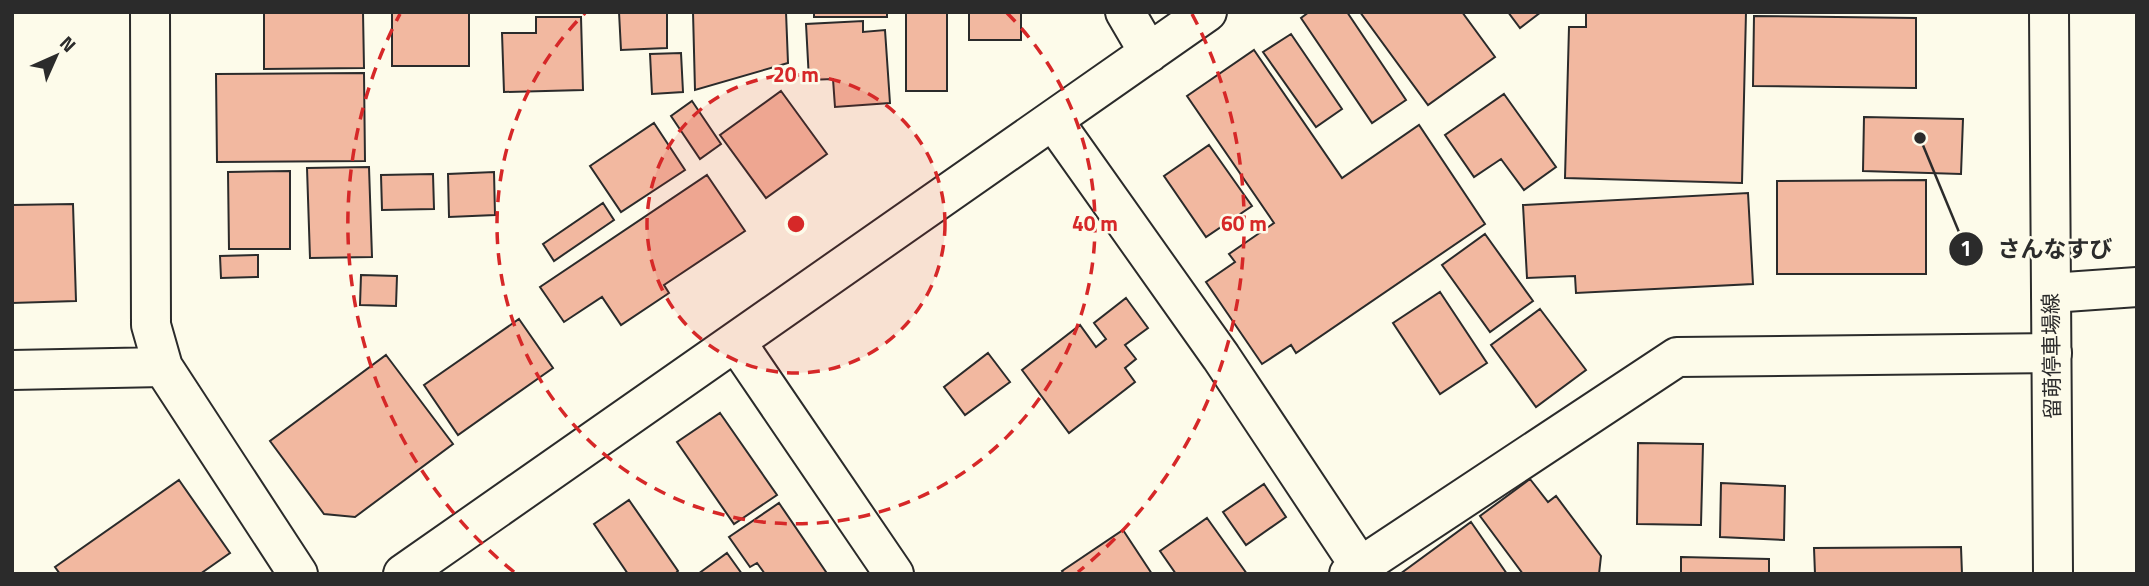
<svg xmlns="http://www.w3.org/2000/svg" width="2149" height="586" font-family="'Titillium Web','Noto Sans JP',sans-serif">
<style>
.building{fill:#f2b8a0;stroke:#2b2b2b;stroke-width:2}
.lines{fill:none;stroke-linecap:round;stroke-linejoin:round}
.minor-casing{stroke:#2b2b2b;stroke-width:42}
.major-casing{stroke:#2b2b2b;stroke-width:42}
.minor{stroke:#fdfbea;stroke-width:38}
.major{stroke:#fdfbea;stroke-width:38}
.ring{fill:none;stroke:#d62828;stroke-width:3.5;stroke-dasharray:12 9}
.labels{text-anchor:middle;stroke-width:5;stroke-linejoin:round;paint-order:stroke}
.street-label{font-size:21px;fill:#2b2b2b;stroke:#fdfbea}
.centre{fill:#d62828;stroke:#fdfbea;stroke-width:3.5}
.ring-label{font-size:21px;text-anchor:middle;font-weight:bold;fill:#d62828;stroke:#fdfbea;stroke-width:5;stroke-linejoin:round;paint-order:stroke}
.leader{fill:none;stroke:#2b2b2b;stroke-width:2.5}
.callout-dot{fill:#2b2b2b;stroke:#fdfbea;stroke-width:2.5}
.mark-label{font-size:21px;text-anchor:middle;font-weight:bold;fill:#fff}
.callout-label{font-size:23px;text-anchor:middle;font-weight:bold;fill:#2b2b2b;stroke:#fdfbea;stroke-width:5;stroke-linejoin:round;paint-order:stroke}
</style>
<rect width="100%" height="100%" fill="#fdfbea"/>
<path class="building" d="M264,12H363L364,68L264,69Z
M392,12H469V66H392Z
M619,12H667V48L621,50Z
M693,12H786L788,63L695,90Z
M814,12H887V17H814Z
M906,12H947V91H906Z
M969,12H1021V40H969Z
M1309,12H1347L1406,100L1372,123L1301,18Z
M1360,12H1462L1495,57L1428,105Z
M1508,12H1541L1520,28Z
M1586,12H1746L1742,183L1565,178L1569,27H1586Z
M1754,16L1916,18V88L1753,86Z
M536,17H581L583,90L504,92L502,33H536Z
M863,21V32L885,30L890,103L835,107L833,79L809,80L806,24Z
M1291,34L1342,109L1316,127L1263,52Z
M1254,50L1342,178L1419,125L1485,224L1296,353L1291,345L1262,364L1206,282L1235,262L1229,254L1274,223L1187,96Z
M681,53L683,92L652,94L650,54Z
M364,73L365,161L217,162L216,74Z
M781,91L827,154L766,198L720,135Z
M1504,94L1556,167L1524,190L1501,159L1474,177L1445,135Z
M692,101L721,144L700,159L671,116Z
M1864,117L1963,119L1961,174L1863,171Z
M654,123L685,170L621,212L590,166Z
M1209,145L1252,206L1206,237L1164,176Z
M369,167L372,257L310,258L307,168Z
M290,171V249H229L228,172Z
M494,172L495,215L449,217L448,174Z
M433,174L434,209L382,210L381,175Z
M707,175L745,231L664,285L669,293L621,325L602,297L564,322L540,287Z
M1926,180V274H1777V181Z
M1748,193L1753,284L1576,293L1575,276L1527,278L1523,205Z
M603,203L614,220L554,261L543,244Z
M73,204L76,301L12,303V205Z
M1485,234L1533,301L1490,332L1442,265Z
M258,255V277L221,278L220,256Z
M361,275L397,276L396,306L360,305Z
M1440,292L1487,363L1440,394L1393,323Z
M1126,298L1148,328L1125,345L1136,359L1125,368L1135,382L1069,433L1022,370L1080,325L1096,347L1106,339L1094,323Z
M1540,309L1586,370L1536,407L1491,345Z
M519,319L553,368L458,435L424,385Z
M988,353L1010,382L965,415L944,387Z
M386,355L453,444L355,517L324,514L270,441Z
M720,413L777,495L734,524L677,442Z
M1638,443L1703,444L1701,525L1637,524Z
M1530,479L1548,502L1556,496L1601,556L1599,574H1523L1480,516Z
M179,480L230,553L200,574H60L55,567Z
M1721,483L1785,486L1784,540L1720,537Z
M1264,484L1286,517L1246,545L1223,512Z
M629,500L678,571L675,574H628L594,524Z
M779,503L826,572L823,574H765L757,563L750,567L729,537Z
M1207,518L1247,574H1176L1160,551Z
M1471,522L1507,574H1400Z
M1123,530L1152,574H1064L1062,571Z
M1961,547L1962,574H1815L1814,548Z
M727,553L742,574H698Z
M1681,557L1769,559V574H1681Z"/>
<g class="lines">
<defs>
<path id="minor" d="M150,12L151,325L163,367L298,574
M1125,12L1149,53
M1053,120L1221,357L1365,574
M2051,293L2137,287
M736,342L894,574
M12,370L163,367
M403,574L1207,12
M1349,574L1677,357L2052,353"/>
<path id="major" d="M2049,12L2053,574"/>
</defs>
<use href="#minor" class="minor-casing"/>
<use href="#major" class="major-casing"/>
<use href="#minor" class="minor"/>
<use href="#major" class="major"/>
</g>
<circle cx="796" cy="224" r="149" fill="#d62828" fill-opacity=".12"/>
<g class="ring">
<circle cx="796" cy="224" r="149"/>
<path d="M1007 13A299 299 0 1 1 585 13"/>
<path d="M514 572A448 448 0 0 1 400 14M1192 14A448 448 0 0 1 1078 572"/>
</g>
<g class="labels">
<g class="street-label">
<text transform="translate(2052 356) rotate(-91)" y="7">留萌停車場線</text>
</g>
</g>
<circle cx="796" cy="224" r="10" class="centre"/>
<g class="ring-label">
<text x="796" y="82">20 m</text>
<text x="1095" y="231">40 m</text>
<text x="1244" y="231">60 m</text>
</g>
<path class="leader" d="M1920 138L1966 249"/>
<g class="callout-dot">
<circle cx="1920" cy="138" r="7"/>
<circle cx="1966" cy="249" r="18"/>
</g>
<g class="mark-label">
<text x="1966" y="256">1</text>
</g>
<g class="callout-label">
<text x="2055" y="257">さんなすび</text>
</g>
<rect width="2149" height="586" fill="none" stroke="#2b2b2b" stroke-width="28"/>
<g transform="translate(56 56) rotate(45)" stroke="#fdfbea" stroke-width="5" paint-order="stroke">
<path d="M0-5L12 26L0 18L-12 26Z" fill="#2b2b2b"/>
<text y="-10" font-size="19" font-weight="bold" text-anchor="middle" fill="#2b2b2b">N</text>
</g>
</svg>
